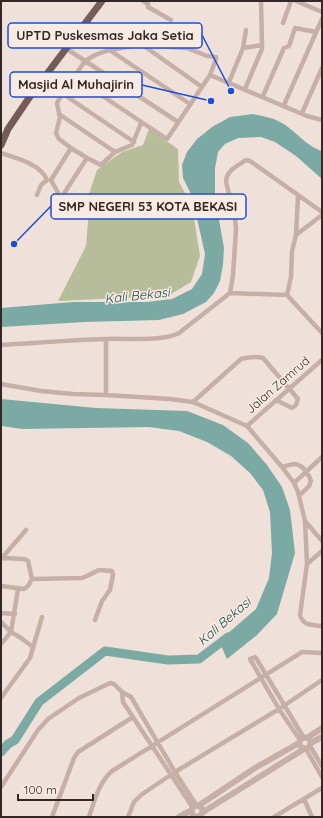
<svg xmlns="http://www.w3.org/2000/svg" width="323" height="818" font-family="Quicksand,sans-serif">
<style>
.green{fill:#b7bd9a}
.water{fill:#7aaaa3}
.lines{fill:none;stroke-linecap:round;stroke-linejoin:round}
.river{stroke:#7aaaa3;stroke-width:9}
.minor{stroke:#c6afa6;stroke-width:4.5}
.tertiary{stroke:#c6afa6;stroke-width:6}
.primary{stroke:#745c58;stroke-width:7}
.labels{text-anchor:middle;stroke-width:3;stroke-linejoin:round;paint-order:stroke}
.street-label{font-size:12px;fill:#332826;stroke:#f7ebe4}
.water-label{font-size:13px;font-style:italic;fill:#1f514b;stroke:#f7ebe4}
.leader{fill:none;stroke:#1d4ed8;stroke-width:1.5}
.callout-dot{fill:#1d4ed8;stroke:#f7ebe4;stroke-width:1.5}
.callout{fill:#f7ebe4;stroke:#1d4ed8;stroke-width:1.5}
.callout-label{font-size:13px;text-anchor:middle;font-weight:bold;fill:#332826}
</style>
<rect width="100%" height="100%" fill="#efe1d9"/>
<path class="green" d="M149,129L178,149L179,182L192,206L200,256L191,282L168,296L58,301L86,246L89,209L88,197L97,170L122,152L143,145Z"/>
<path class="water" d="M253,114C261,116 271,117 278,121C294,128 305,146 322,151V179L296,156L275,142L261,137L238,138L225,144L218,152L215,168V197L224,248L223,265L220,281L214,293L206,302L183,314L159,320L85,322L1,327V308L73,302H147L172,299L192,289L202,274L205,254L192,196L183,178L182,165L187,152L197,139L212,127L230,117Z
M1,399L96,408L187,411L223,425L248,443L267,465L282,487L290,510L295,553L277,614L257,635L227,659L219,641L256,609L269,578L272,553L270,512L263,490L250,473L231,456L207,442L179,431L149,427L23,429L1,426Z"/>
<g class="lines">
<path class="river" d="M1,752L8,744L15,740L39,702L105,651L168,660L199,659L228,637"/>
<path class="minor" d="M143,1L148,4V7L171,20
M261,1L262,45
M296,1L322,12
M283,23L291,1
M144,46L202,87
M243,48L246,30
M67,49L178,122
M111,51L190,104
M210,75L307,116L322,120
M74,77L167,139L210,75L216,59V57L207,56L187,48L137,45L106,51L95,55L85,61L58,101L57,104L60,117L56,133L59,139L71,148L87,158L101,165L115,152L132,145L141,123
M229,82L243,48L262,45V49L245,89
M63,94L134,142
M263,96L284,48L289,46L295,28L316,32
M284,105L322,19
M302,113L322,68
M59,114L115,152
M1,153C16,158 41,164 47,180L41,185L37,195
M61,198L51,180L71,148
M77,216L63,207L61,198L87,158
M296,235L322,215
M230,293L287,295
M287,295L291,277L292,251L296,235L298,196
M287,295L322,333
M1,345C36,343 71,340 106,339C126,338 161,342 179,333L230,293L233,275L236,230L235,217L226,182C226,171 237,166 246,160L250,161L322,212
M1,384L41,391L73,394L106,395L170,399L193,402L247,426L282,467L294,483L298,492L305,521L307,564L300,615C303,626 312,625 322,626
M106,395V339
M193,402L241,359C249,357 255,356 263,358L298,399L296,405L292,408L276,400
M247,426L322,360
M282,467C286,466 291,464 295,464C303,465 309,474 311,481L309,486L299,496
M294,483L322,457
M305,521L322,541
M2,558L24,559L28,561L32,579
M1,559L26,530
M307,564L322,551
M1,586L24,589L28,586L32,579L82,578L87,576L99,570L112,571L113,575L110,590L102,601L95,620
M1,613L15,614
M1,622L11,632L21,638L33,647
M1,644L11,632L18,589
M122,692L123,702L193,808
M1,698L30,658L42,617
M300,740L279,709L250,659L255,657L256,658L304,738
M310,746L322,766
M306,749L322,777
M1,787L38,730L48,719L79,698L110,683L114,684L122,692L131,697L175,772L197,806
M304,799L312,817
M198,816V817
M52,817L74,758L78,752L133,717
M89,817C94,802 99,782 112,771L302,652L322,653
M128,817L134,802L141,795L175,772L279,709L322,680
M274,817L322,788"/>
<path class="tertiary" d="M299.5 743a5.5 5.5 0 1 1 11 0a5.5 5.5 0 1 1-11 0Z
M307,738L322,728
M311,743L322,737
M191.5 811a5.5 5.5 0 1 1 11 0a5.5 5.5 0 1 1-11 0Z
M198,806L255,768L299,743
M203,812L304,749
M179,817L192,810"/>
<path class="primary" d="M1,145L8,129L31,95L102,1"/>
</g>
<g class="labels">
<g class="street-label">
<text transform="translate(278 385) rotate(-41)" y="4">Jalan Zamrud</text>
</g>
<g class="water-label">
<text transform="translate(137 295) rotate(-6)" y="5">Kali Bekasi</text>
<text transform="translate(224 621) rotate(-41)" y="5">Kali Bekasi</text>
</g>
</g>
<path class="leader" d="M231 91L202 35M211 101L142 85M14 244L51 206"/>
<g class="callout-dot">
<circle cx="231" cy="91" r="4"/>
<circle cx="211" cy="101" r="4"/>
<circle cx="14" cy="244" r="4"/>
</g>
<g class="callout">
<rect x="8" y="23" width="194" height="25" rx="4"/>
<rect x="10" y="72" width="132" height="25" rx="4"/>
<rect x="51" y="194" width="195" height="25" rx="4"/>
</g>
<g class="callout-label">
<text x="105" y="40">UPTD Puskesmas Jaka Setia</text>
<text x="76" y="89">Masjid Al Muhajirin</text>
<text x="148" y="211">SMP NEGERI 53 KOTA BEKASI</text>
</g>
<rect width="323" height="818" fill="none" stroke="#332826" stroke-width="4"/>
<path d="M18 794v6h75v-6" fill="none" stroke="#332826" stroke-width="2"/>
<text x="24" y="794" font-size="12" fill="#332826" stroke="#f7ebe4" stroke-width="3" paint-order="stroke">100 m</text>
</svg>
